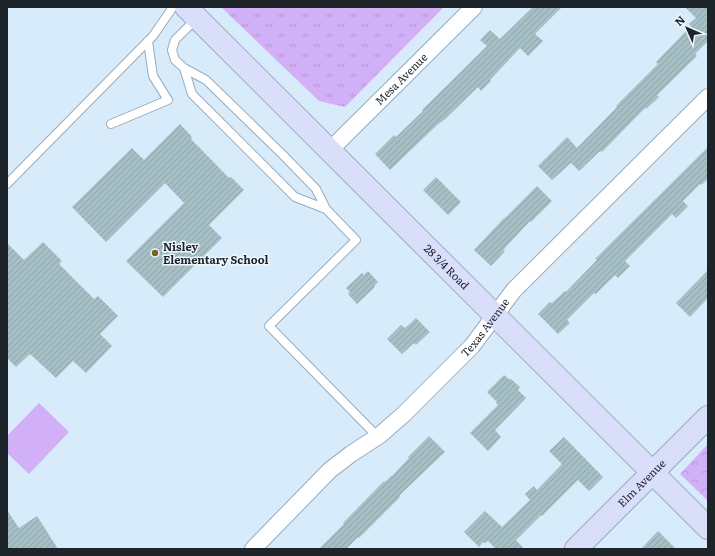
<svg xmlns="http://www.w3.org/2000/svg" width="715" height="556" font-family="Literata,serif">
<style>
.grass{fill:url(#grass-tufts)}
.park{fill:url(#park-crowns)}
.garden{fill:#d2b0f8}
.building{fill:url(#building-hatch)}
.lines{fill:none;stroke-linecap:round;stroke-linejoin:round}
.lane-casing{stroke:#9aacbb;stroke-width:10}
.street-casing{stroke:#9aacbb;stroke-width:18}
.secondary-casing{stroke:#9aacbb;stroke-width:24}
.lane{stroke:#fff;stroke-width:8}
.street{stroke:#fff;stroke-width:16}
.secondary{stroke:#d9defa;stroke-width:22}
.poi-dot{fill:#746331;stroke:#eff7fd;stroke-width:1.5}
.labels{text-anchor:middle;stroke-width:3;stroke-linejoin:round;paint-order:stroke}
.street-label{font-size:11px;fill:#1d242a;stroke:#eff7fd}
.poi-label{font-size:11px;font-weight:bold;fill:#1d242a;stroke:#eff7fd;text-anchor:start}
</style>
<defs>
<pattern id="grass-tufts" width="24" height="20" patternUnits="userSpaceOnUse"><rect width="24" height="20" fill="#d2b0f8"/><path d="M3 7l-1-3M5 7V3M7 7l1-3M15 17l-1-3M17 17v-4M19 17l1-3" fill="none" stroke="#b497d5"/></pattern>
<pattern id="park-crowns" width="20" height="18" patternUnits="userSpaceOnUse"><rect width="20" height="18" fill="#d2b0f8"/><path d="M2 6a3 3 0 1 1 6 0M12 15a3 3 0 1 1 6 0" fill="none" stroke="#b497d5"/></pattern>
<pattern id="building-hatch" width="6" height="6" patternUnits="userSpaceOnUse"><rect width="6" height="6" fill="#a5bfc5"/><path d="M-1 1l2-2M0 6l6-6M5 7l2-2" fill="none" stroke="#8ea4a9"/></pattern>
</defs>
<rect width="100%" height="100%" fill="#d8ebfb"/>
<path class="grass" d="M221,7H444L345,107L319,101Z"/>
<path class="park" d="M708,444V501L680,474Z"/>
<path class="garden" d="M39,403L69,432L29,474L7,453V436Z"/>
<path class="building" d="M533,7H562L535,34L543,41L528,56L520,48L490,80L491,81L481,91L478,87L445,119L437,125L390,170L375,154L394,135L396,137L423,111L422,110L487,46L480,40L490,30L500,39Z
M685,7H708V41L695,54L697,56L657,95L659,97L646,109L645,108L602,152L600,151L579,171L571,163L552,180L538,166L567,137L577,148L617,107L616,106L658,64L656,62L691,26L689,24L696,18Z
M180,124L192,137L191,139L229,178L231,177L244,190L209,225L222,238L163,297L126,261L184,203L165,183L106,242L72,207L132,148L144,160Z
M708,147V179L701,185L700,184L683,201L688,206L676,218L672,214L625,261L630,266L618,278L615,275L596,294L594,293L567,320L570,323L558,334L538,314L550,302L552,303L565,291L566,292L597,260L595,259Z
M436,177L461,202L448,215L423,190Z
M537,186L552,201L531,222L530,221L503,250L505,251L491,266L474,250L504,218H505Z
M43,242L62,261L59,264L94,299L98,296L118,316L100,334L112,346L86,373L73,361L56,378L30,354L16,367L7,358V243L24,260Z
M708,270V298L690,317L676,303Z
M368,271L378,282L374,286L375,287L357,304L348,294L350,292L346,288L362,273L364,275Z
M416,318L430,332L416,345L414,343L402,354L387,339L401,325L405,328Z
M504,375L510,380L511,379L520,387L518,390L526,398L495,430L501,437L488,451L470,433L498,405L496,403L497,402L487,392Z
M429,436L445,452L405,490L399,496L400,497L359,538L358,537L346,549H319L344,524L343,523L384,481L385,482L391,476H392L409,458L408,457Z
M564,437L603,477L589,491L578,480L542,516L541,515L516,540L524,549H496L488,541L485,543L483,542L479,547L464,532L485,511L502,527L530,500L525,494L534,486L537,490L562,464L549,451Z
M7,510L19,528L37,516L58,549H7Z
M658,531L676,549H641Z"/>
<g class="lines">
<defs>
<path id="lane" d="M197,18L175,40L172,50L175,60L184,68L206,80L283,155L316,189L326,209L356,240L269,326L378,437
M184,68L192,94L295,197L326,209
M111,124L168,100L153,76L148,41
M7,184L153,36L173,7"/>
<g id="street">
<path id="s1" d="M329,151L474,7"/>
<path id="s2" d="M253,549L330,470L351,454L380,435L404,414L472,346L514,290L708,97"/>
</g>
<g id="secondary">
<path id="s3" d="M186,7L708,528"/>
<path id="s4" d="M576,549L708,417"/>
</g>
</defs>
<use href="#lane" class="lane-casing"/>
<use href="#street" class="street-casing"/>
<use href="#secondary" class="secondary-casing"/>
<use href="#lane" class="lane"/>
<use href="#street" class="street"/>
<use href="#secondary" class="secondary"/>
</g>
<circle class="poi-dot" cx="155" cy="253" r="4"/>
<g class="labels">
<g class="street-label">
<text dy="4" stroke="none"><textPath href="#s1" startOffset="102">Mesa Avenue</textPath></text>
<text dy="4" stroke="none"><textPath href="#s3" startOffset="368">28 3/4 Road</textPath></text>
<text dy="4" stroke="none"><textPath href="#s2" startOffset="322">Texas Avenue</textPath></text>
<text dy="4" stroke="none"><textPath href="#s4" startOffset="93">Elm Avenue</textPath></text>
</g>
<g class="poi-label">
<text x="163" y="251">Nisley<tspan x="163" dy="13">Elementary School</tspan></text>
</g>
</g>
<rect width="715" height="556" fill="none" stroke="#1d242a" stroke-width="16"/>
<g transform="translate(687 28) rotate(315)" stroke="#eff7fd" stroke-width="3" paint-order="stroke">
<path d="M0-3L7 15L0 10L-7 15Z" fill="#1d242a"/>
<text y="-6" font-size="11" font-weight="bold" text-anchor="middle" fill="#1d242a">N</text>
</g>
</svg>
